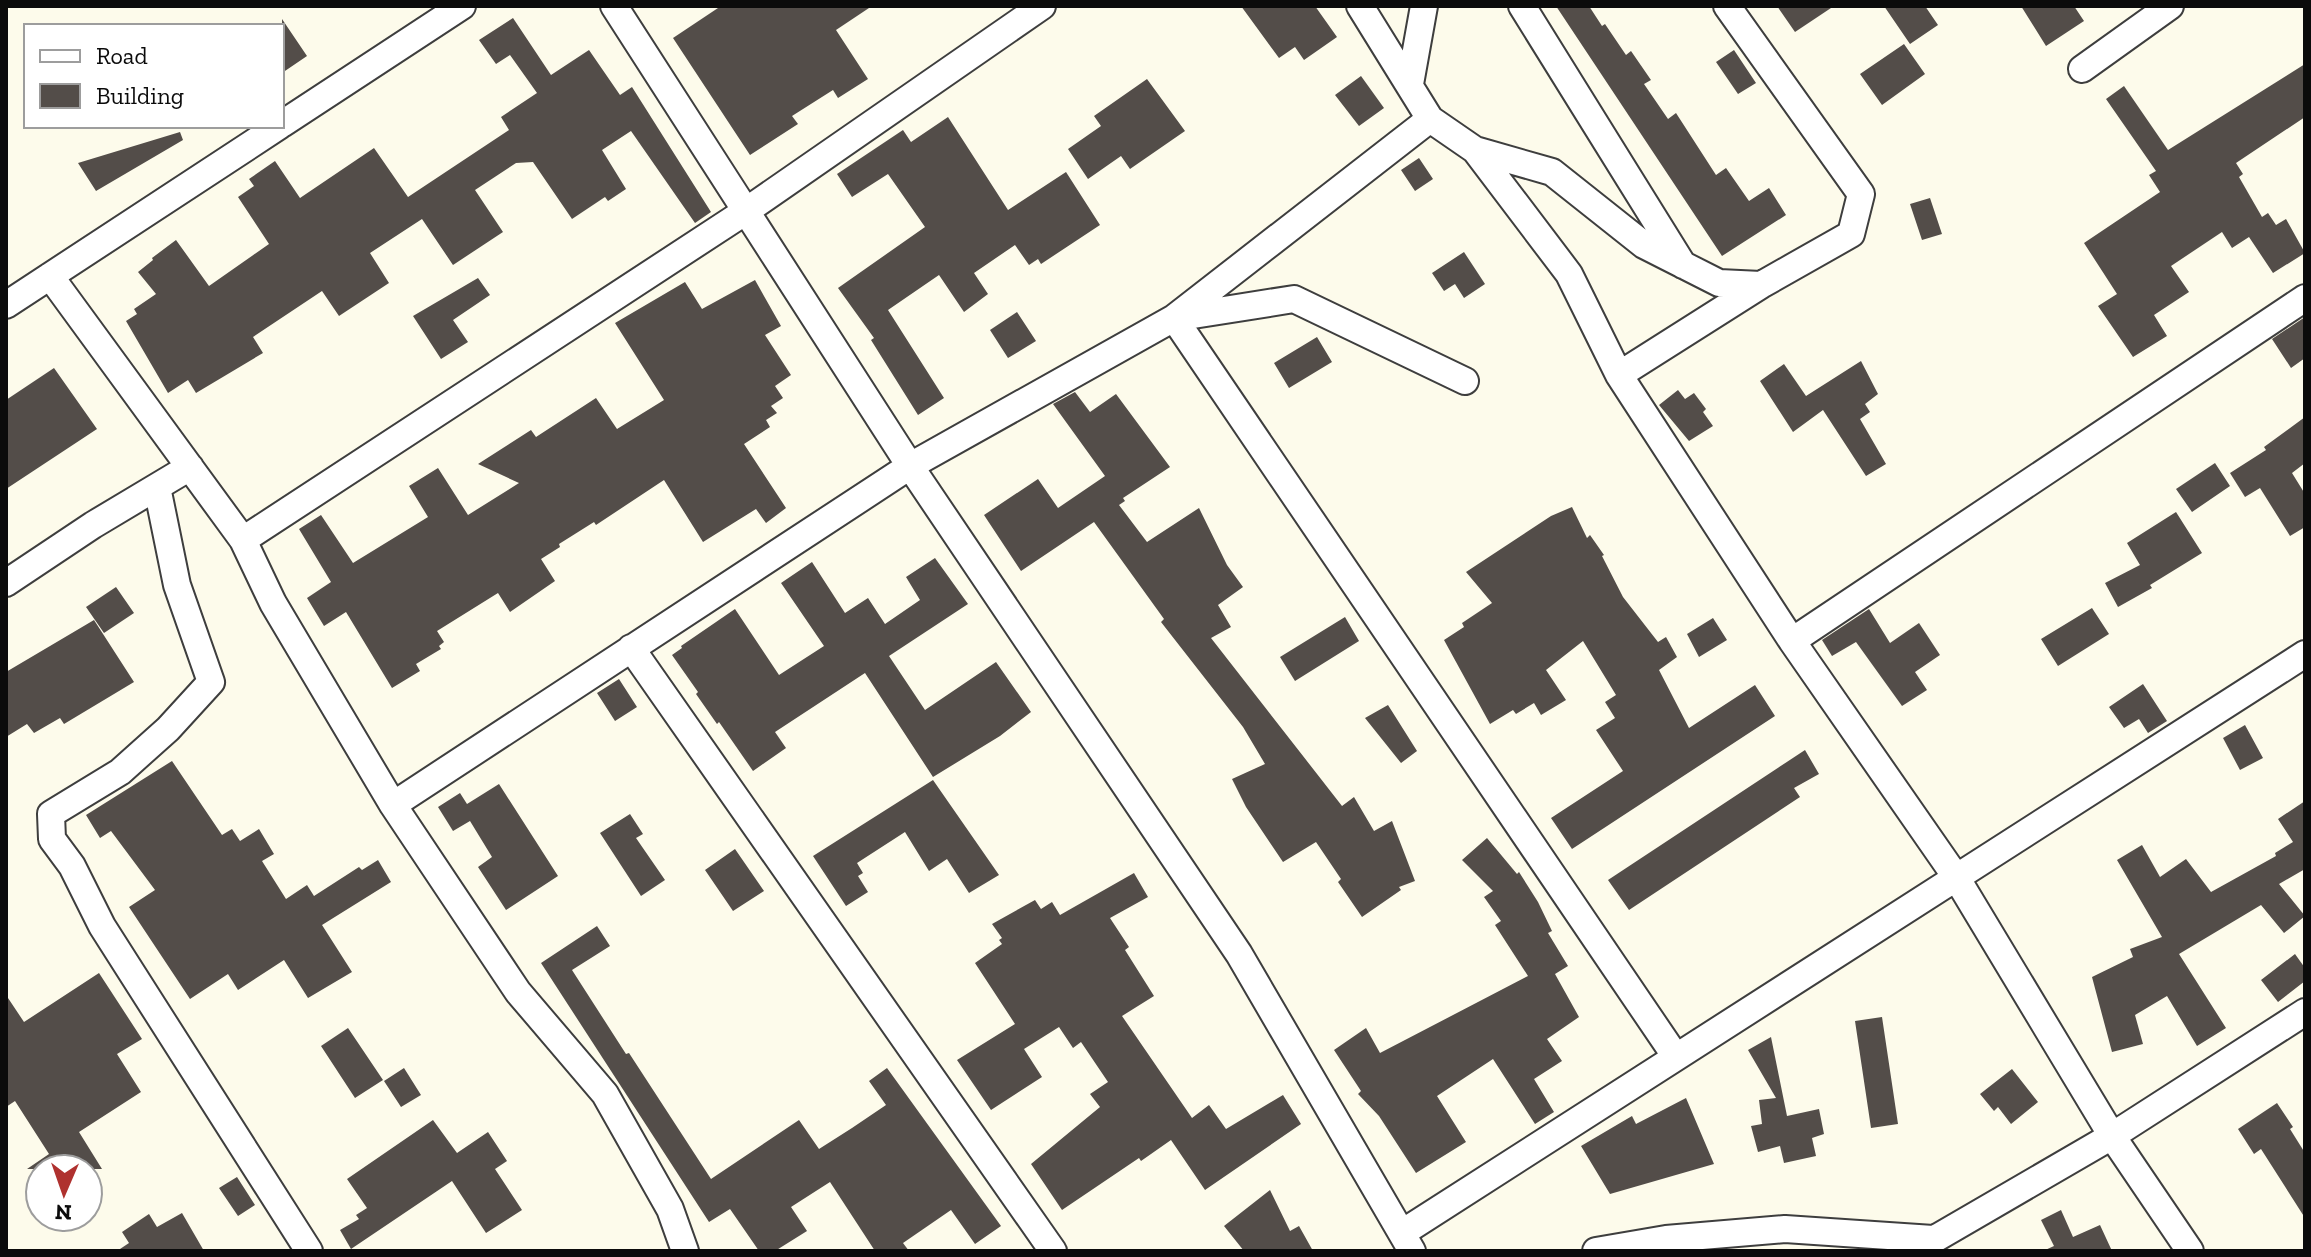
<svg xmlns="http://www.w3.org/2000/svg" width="2311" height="1257" font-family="'Zilla Slab',serif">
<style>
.building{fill:#534d49}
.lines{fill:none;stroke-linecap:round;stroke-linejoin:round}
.street-casing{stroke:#3e3e3e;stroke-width:30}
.street{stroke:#fff;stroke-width:26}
</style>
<rect width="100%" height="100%" fill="#fdfbeb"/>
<path class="building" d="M721,6H872L836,30L868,79L838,98L833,90L792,116L798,124L750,155L673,38Z
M1241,6H1315L1337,37L1304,60L1295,47L1279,58Z
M1556,6H1589L1602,26L1605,24L1626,55L1631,51L1651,80L1644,84L1668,119L1676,113L1716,175L1726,168L1749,201L1769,188L1786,215L1722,256Z
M1777,6H1834L1795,32Z
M1884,6H1925L1938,25L1910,44Z
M2021,6H2074L2084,21L2046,46Z
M513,18L551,75L589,50L620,95L632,87L711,212L695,223L631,131L602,150L626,189L608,201L605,197L572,219L533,162L516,163L475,190L503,232L453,265L422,219L370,253L389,283L339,316L322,291L253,337L263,353L196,393L188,380L168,393L126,321L137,314L134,309L156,294L138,272L153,260L152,258L176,240L209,286L269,244L238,197L254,186L249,179L275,161L300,198L374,148L408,197L509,130L501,117L537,93L510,55L496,64L479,40Z
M282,19L307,56L282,73Z
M1904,44L1925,74L1882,105L1860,74Z
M1734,50L1756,83L1738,94L1716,62Z
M2305,64V117L2236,163L2243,174L2239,177L2262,217L2268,213L2276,225L2286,219L2305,253L2273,273L2249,237L2232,248L2222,232L2171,266L2189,292L2154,315L2167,336L2133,357L2098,306L2117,294L2084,243L2160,192L2149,175L2156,171L2106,99L2124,86L2168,150Z
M1361,76L1384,108L1359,126L1335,95Z
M1147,79L1185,131L1130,169L1121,156L1088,179L1068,149L1101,126L1094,116Z
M948,117L1008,210L1066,172L1100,225L1041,264L1038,259L1029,265L1015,245L974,273L988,294L964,312L939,275L888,310L944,398L918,415L871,340L874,338L838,288L925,227L888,174L852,197L837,174L903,130L911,142Z
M180,132L183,140L96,191L78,163Z
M1419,158L1433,179L1415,191L1401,170Z
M1930,198L1942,234L1922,240L1910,204Z
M1464,252L1485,284L1464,298L1455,284L1444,291L1432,273Z
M478,278L490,295L453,320L468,342L441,359L413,316Z
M755,280L781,326L765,335L791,375L775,386L783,398L771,406L777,413L766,420L770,427L744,444L786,508L766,523L756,509L703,542L664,480L596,525L594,522L559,544L560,547L541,559L555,581L510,612L498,593L437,631L444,642L439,646L441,649L416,664L420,671L392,688L346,612L324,626L307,598L331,582L299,529L321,515L353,563L428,517L409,486L438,468L468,515L519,483L478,464L531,430L536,437L596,398L617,429L664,400L615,323L685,282L702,309Z
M1017,312L1036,341L1008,358L990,330Z
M2305,317V358L2291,368L2272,339Z
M1317,337L1332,362L1289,388L1274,363Z
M1861,361L1878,394L1865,404L1870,412L1860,419L1886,464L1866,476L1823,410L1793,432L1760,381L1784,364L1806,396Z
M54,368L97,429L6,489V400Z
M1678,390L1685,399L1694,393L1706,409L1703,412L1713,426L1689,441L1659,405Z
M1075,392L1090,412L1116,394L1170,467L1123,498L1125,501L1119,505L1147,542L1199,508L1227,565L1243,587L1218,605L1231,627L1211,638L1342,806L1354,797L1374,831L1392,821L1415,881L1399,887L1401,890L1362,917L1338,882L1341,879L1316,842L1283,862L1246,807L1232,779L1265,764L1243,727L1161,622L1164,619L1094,522L1021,571L984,515L1038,479L1058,508L1105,476L1053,404Z
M2305,417V463L2292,473L2305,494V527L2290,536L2260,488L2245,497L2230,473L2266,450L2264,447Z
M2215,463L2230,486L2192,512L2176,489Z
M1572,507L1587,538L1590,535L1604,555L1602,556L1623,597L1658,642L1666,637L1677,657L1659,670L1689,728L1755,685L1775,716L1572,849L1551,818L1623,771L1596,730L1615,718L1605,702L1616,695L1583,641L1546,670L1566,700L1541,715L1534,703L1516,714L1513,710L1490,724L1444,640L1464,627L1462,623L1492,603L1466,572L1551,516Z
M2176,512L2202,553L2150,585L2152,588L2118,607L2105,583L2140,565L2127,543Z
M935,558L968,604L889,656L925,710L996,662L1031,712L1000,736L933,777L865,673L775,732L786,748L753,771L719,722L717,724L696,694L698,692L672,655L682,648L681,646L735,609L779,675L824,646L781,583L812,562L845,613L868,598L885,624L920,600L906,577Z
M116,587L134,613L104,633L86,607Z
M2092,608L2109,634L2058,666L2041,639Z
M1869,609L1890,643L1919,623L1940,655L1915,672L1927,690L1902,706L1856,642L1832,656L1822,640Z
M1345,617L1359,641L1295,681L1280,657Z
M1713,618L1727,640L1699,657L1687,634Z
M94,620L134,682L64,724L60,718L34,733L27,724L6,737V672Z
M619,679L637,707L615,721L597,693Z
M2143,684L2167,721L2148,733L2139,719L2124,728L2109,707Z
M1388,705L1417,751L1401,763L1365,718Z
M2245,725L2263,758L2240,770L2223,738Z
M1805,750L1819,774L1794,788L1800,797L1629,910L1608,880Z
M172,761L222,835L232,829L240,841L259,829L274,854L262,861L286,899L307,885L314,896L359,867L362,870L378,860L391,882L322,925L352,972L308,998L284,960L238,990L228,974L190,999L129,907L155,890L111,831L100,838L86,815Z
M933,780L999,875L969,893L947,859L929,871L905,832L857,863L863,873L858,876L868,892L846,906L813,856Z
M499,784L558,876L506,910L478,867L492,857L470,821L453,831L438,807L460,793L467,804Z
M2305,801V869L2279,884L2305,916L2284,933L2261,905L2179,954L2226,1028L2197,1046L2167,996L2135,1015L2143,1044L2112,1052L2092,977L2133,957L2130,949L2162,937L2117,860L2142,845L2160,877L2186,859L2211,892L2276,856L2275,853L2293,842L2278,819Z
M630,814L643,834L636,838L665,880L641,896L600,833Z
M1487,838L1517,874L1519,872L1538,902L1552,931L1548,933L1568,966L1555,974L1579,1017L1547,1039L1562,1061L1534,1079L1554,1112L1535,1124L1493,1059L1437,1096L1466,1142L1416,1173L1379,1116L1358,1094L1361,1091L1334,1050L1366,1028L1380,1053L1528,976L1495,925L1501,921L1484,897L1493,891L1462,860Z
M735,849L764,891L733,911L705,870Z
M1134,873L1148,897L1110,918L1129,947L1125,950L1154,996L1122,1016L1192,1118L1209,1105L1226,1129L1283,1095L1301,1124L1205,1190L1171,1140L1141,1161L1139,1158L1062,1210L1031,1164L1100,1107L1090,1094L1108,1082L1081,1042L1073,1048L1059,1027L1024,1049L1042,1077L991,1110L957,1060L1015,1024L975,963L1002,944L999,940L1002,938L992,924L1035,900L1041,909L1052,902L1060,915Z
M597,926L610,946L572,970L626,1054L629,1053L711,1179L799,1120L819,1149L852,1128L886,1105L869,1081L887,1068L1001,1226L975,1244L951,1210L903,1243L909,1251H875L830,1182L791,1207L807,1231L775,1251H759L730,1209L709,1222L541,963Z
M2295,954L2305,968V981L2278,1002L2261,980Z
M99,973L142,1039L117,1054L141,1092L79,1132L102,1169H27L49,1154L15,1101L6,1107V995L24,1022Z
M1882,1017L1898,1124L1871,1128L1855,1021Z
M348,1028L383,1080L355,1098L321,1046Z
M1771,1037L1787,1116L1819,1109L1824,1134L1812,1138L1816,1156L1784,1163L1780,1146L1758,1152L1751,1126L1762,1124L1759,1100L1776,1098L1748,1050Z
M404,1068L421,1095L401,1107L384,1081Z
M2012,1069L2038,1102L2011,1124L1998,1107L1994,1111L1980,1094Z
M1686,1098L1714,1164L1610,1194L1581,1146L1632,1116L1636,1124Z
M2277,1103L2293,1127L2290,1129L2305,1153V1218L2261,1149L2254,1154L2238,1129Z
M433,1120L457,1153L488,1132L507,1161L495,1169L522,1210L486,1233L452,1181L351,1249L340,1230L359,1219L356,1215L367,1208L347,1179Z
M237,1177L255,1205L238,1216L219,1188Z
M1270,1190L1290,1231L1299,1226L1313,1251H1244L1224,1226Z
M2061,1210L2073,1237L2100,1225L2112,1251H2043L2054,1246L2041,1220Z
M182,1213L204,1251H117L129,1243L122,1232L149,1214L157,1227Z"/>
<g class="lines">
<defs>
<path id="street" d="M614,6L910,466L1239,954L1412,1251
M1360,6L1430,119L1475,150L1569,274L1619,375L1792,641L1956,877L2112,1136L2190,1251
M1522,6L1683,265
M2082,69L2170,6
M1410,84L1424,6
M282,124L462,6
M1475,150L1552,172L1644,245L1719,283L1761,285
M50,276L243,540L273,603L393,805L518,992L605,1094L670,1209L685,1251
M6,305L279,126
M1619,375L1761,285L1851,234L1861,194L1727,6
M1465,381L1294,299L1174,318L1676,1057
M157,487L177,585L211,682L168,729L120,772L51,814L52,839L72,866L102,926L309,1251
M243,540L746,211L1042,6
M6,583L93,525L190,467
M1792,641L2305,298
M631,648L1053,1251
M393,805L910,466L1174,318L1430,119
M1402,1233L2305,654
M1596,1251L1666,1239L1785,1229L1933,1239
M1914,1251L2112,1136L2305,1012"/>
</defs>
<use href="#street" class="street-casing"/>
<use href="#street" class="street"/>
</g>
<rect width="2311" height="1257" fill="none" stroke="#0b0b0b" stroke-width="16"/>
<rect x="24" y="24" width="260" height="104" fill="#ffffff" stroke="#9d9d9d" stroke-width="2"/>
<rect x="40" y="50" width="40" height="12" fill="#ffffff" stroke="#9d9d9d" stroke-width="2"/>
<text x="96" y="64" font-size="24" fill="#0b0b0b">Road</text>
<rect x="40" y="84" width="40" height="24" fill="#534d49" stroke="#9d9d9d" stroke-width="2"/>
<text x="96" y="104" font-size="24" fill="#0b0b0b">Building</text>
<g transform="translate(64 1193) rotate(182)"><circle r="38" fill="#ffffff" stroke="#9d9d9d" stroke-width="2"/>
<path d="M0-6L14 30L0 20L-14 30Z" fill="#af312f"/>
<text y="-12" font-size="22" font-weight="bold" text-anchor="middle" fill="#0b0b0b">N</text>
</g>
</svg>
